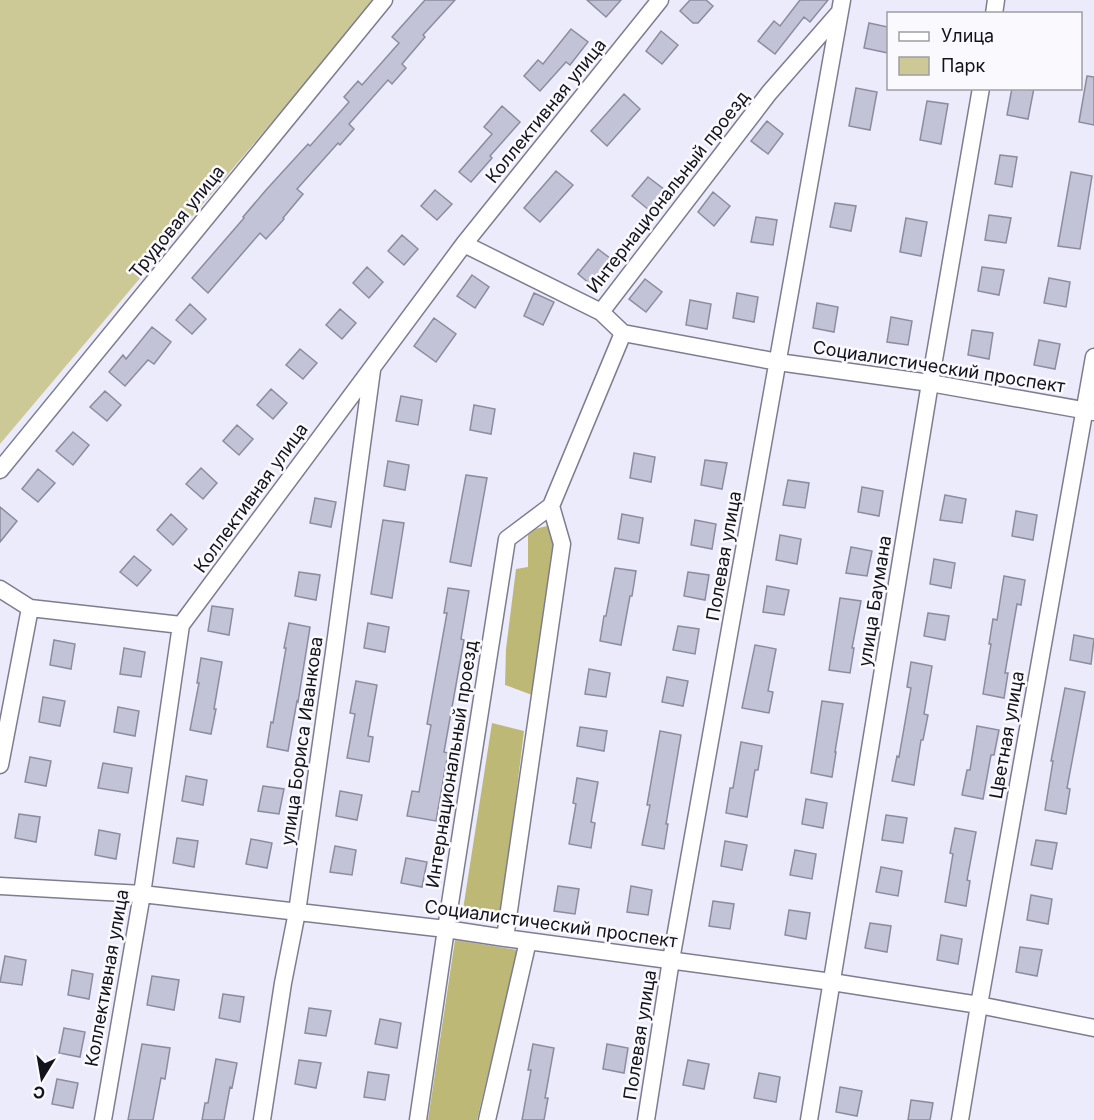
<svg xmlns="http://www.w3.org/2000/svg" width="1094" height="1120" font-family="Inter,sans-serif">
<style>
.green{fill:#ccc997}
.forest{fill:#bdb875}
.building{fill:#c3c3d7;stroke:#8c8c9f;stroke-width:1.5}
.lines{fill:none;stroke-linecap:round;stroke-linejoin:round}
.street-casing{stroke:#7e7d90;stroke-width:19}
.street{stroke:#fff;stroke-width:16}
.labels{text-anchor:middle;stroke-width:5;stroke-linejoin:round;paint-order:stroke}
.street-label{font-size:18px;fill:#14131b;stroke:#fafafe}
</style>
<rect width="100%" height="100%" fill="#ecebfc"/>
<path class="green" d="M0,0H375L0,444Z"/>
<path class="forest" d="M547,526L555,543L532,695L505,685L506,649L516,569L528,567V535L535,529Z
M492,723L524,731L501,919L462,916Z
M455,940L518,950L477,1120H428Z"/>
<path class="building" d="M425,0H455L423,35L425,37L402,64L406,68L392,84L388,80L349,124L354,129L340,145L338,143L297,189L303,194L283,218L284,219L266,239L260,233L208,293L192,278L244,218L243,217L266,190L308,144L310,146L349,102L344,97L358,81L362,85L399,43L392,37Z
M587,0H621L606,17Z
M690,0H706L713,6L698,23H693L680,11Z
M800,0H828L810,22L804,17L775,54L758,41L774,21L780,26Z
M869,23L888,27V53L864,48Z
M571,29L588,42L570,65L566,62L540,91L524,76L538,60L543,64Z
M661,31L678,45L662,64L646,51Z
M1087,76L1094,77V125L1079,122Z
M856,88L877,92L870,130L849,126Z
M1012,88H1034L1028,119L1007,115Z
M624,94L640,109L607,146L591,131Z
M927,101L948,104L941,144L920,140Z
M502,106L520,122L490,156L492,158L471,182L459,172L492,134L484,127Z
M767,121L783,134L768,154L751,141Z
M1000,155L1017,157L1012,187L995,184Z
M556,171L573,185L540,222L524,208Z
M1071,172L1092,176L1080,249L1058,246Z
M648,177L665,190L649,210L632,196Z
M435,190L452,204L437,220L421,206Z
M713,192L730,206L714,226L698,212Z
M835,203L856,206L851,231L830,227Z
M989,215L1011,218L1006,243L985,240Z
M756,217L777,220L773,245L751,242Z
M906,218L927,222L921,256L900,252Z
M402,235L418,249L404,265L388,251Z
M598,249L615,262L595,288L578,274Z
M367,267L383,282L369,298L353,283Z
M982,267L1004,270L999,295L978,291Z
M472,275L489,287L475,308L457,296Z
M1049,278L1070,282L1066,307L1044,303Z
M645,279L662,292L646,312L629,299Z
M534,293L554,302L543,325L524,316Z
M737,293L758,297L754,322L733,318Z
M690,300L711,304L707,329L686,325Z
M817,303L838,307L834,332L813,328Z
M190,304L206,319L192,334L176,320Z
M340,309L356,323L342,339L326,325Z
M891,317L912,321L908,345L887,342Z
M434,318L456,334L436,362L414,346Z
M152,327L171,342L154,364L148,360L125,386L109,372L123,355L126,359Z
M972,330L993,333L989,359L968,355Z
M1039,340L1060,344L1055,369L1034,365Z
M300,349L317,363L303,379L286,365Z
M271,389L287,403L273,419L257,405Z
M105,391L121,405L107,421L90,407Z
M401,396L422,400L418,425L396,421Z
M474,405L495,409L491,434L470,430Z
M237,425L253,439L239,455L223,441Z
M73,432L89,445L73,465L56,451Z
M634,453L655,457L651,482L630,478Z
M705,460L727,463L722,489L701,485Z
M388,461L409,465L405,490L384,486Z
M201,468L217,483L203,499L186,484Z
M38,469L55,483L38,502L22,489Z
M466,475L487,478L471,566L450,562Z
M788,480L809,483L805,508L783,505Z
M862,487L883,491L879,516L858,512Z
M945,495L966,499L962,523L940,520Z
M315,498L336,502L331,527L310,523Z
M0,507L17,521L0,542Z
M1016,511L1037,515L1033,540L1012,536Z
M171,514L187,529L173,545L157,530Z
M622,514L643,518L639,543L618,539Z
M383,520L404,523L392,598L371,594Z
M695,520L716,524L712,549L691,545Z
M780,535L801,539L797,564L776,560Z
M851,547L872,551L867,576L846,573Z
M134,556L151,570L137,586L120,572Z
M934,559L955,563L951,588L930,584Z
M615,568L636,571L632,596H630L621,645L600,641L604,616H606Z
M299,572L320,575L316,600L295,596Z
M688,572L709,575L705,600L684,596Z
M1004,576L1025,580L1021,605L1017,604L1005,673H1008L1004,698L983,694L991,644H989L993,619L997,620Z
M767,586L789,590L784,615L763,612Z
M448,588L469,591L461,639L464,640L444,752L448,753L436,821L407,816L412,791L419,792L431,725L427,724L447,613H444Z
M840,598L861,601L852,648H854L850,673L829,670Z
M212,606L233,609L229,635L208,631Z
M928,613L949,616L945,640L924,636Z
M289,623L310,627L298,702L297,701L288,751L267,747L271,722L273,723L286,648H284Z
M368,623L389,627L385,652L364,648Z
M678,626L699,629L695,654L673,650Z
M1074,635L1094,639L1091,664L1070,660Z
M54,640L75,644L71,669L50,665Z
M755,645L776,649L768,691L773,692L769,713L742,708Z
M124,648L145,652L141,677L120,674Z
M201,658L222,662L214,709H216L211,734L190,730L199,683H197Z
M911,662L932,666L924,714L928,715L923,740H921L914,785L892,781L897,756L899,757L911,688L907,687Z
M589,669L610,673L606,697L585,694Z
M667,677L688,681L683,706L662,702Z
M356,681L377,685L368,736L373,737L369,762L347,758L355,714L350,713Z
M1065,688L1085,692L1067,788L1070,789L1066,814L1045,810L1053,761H1051Z
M43,697L65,701L60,726L39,722Z
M822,701L843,704L835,752H836L832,777L811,773Z
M118,707L139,711L135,736L114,732Z
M977,726L999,730L994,755H991L983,799L962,795L967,770H970Z
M580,727L607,731L604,751L577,746Z
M660,731L681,735L666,824H668L664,849L642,845L650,805H647Z
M741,742L762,746L758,770H755L747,817L726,813L730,788H733Z
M30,757L51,761L46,786L25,782Z
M103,763L132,768L128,793L98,788Z
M186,776L207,780L203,805L182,801Z
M577,778L598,782L591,822L595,823L591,848L569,844L576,804L573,803Z
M263,786L284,789L279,814L258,811Z
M340,791L362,795L357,820L336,816Z
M806,799L827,803L823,828L802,824Z
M19,814L40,817L36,842L15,838Z
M886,815L907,818L903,843L882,840Z
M955,828L976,832L967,880L970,881L966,906L945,902L953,854L950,853Z
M99,830L120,834L116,859L95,855Z
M177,838L198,841L194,867L173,863Z
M251,839L272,843L267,868L246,864Z
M1036,840L1057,843L1052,869L1031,865Z
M725,841L747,845L742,870L721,866Z
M335,846L356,850L352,875L330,872Z
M795,850L816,854L812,879L790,875Z
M406,858L427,862L422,887L401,883Z
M881,867L902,871L898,896L876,892Z
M558,886L579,889L575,914L554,911Z
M631,886L652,890L648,915L627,912Z
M1031,895L1052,899L1048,924L1027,920Z
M713,901L734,904L730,929L709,926Z
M789,910L810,913L806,939L785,935Z
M870,923L891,926L887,952L865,948Z
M941,935L962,939L958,964L937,960Z
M1020,947L1042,950L1037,976L1016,972Z
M5,956L26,960L22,985L0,982Z
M72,970L93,974L89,999L68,995Z
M152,976L179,980L174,1010L147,1005Z
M223,994L244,997L240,1022L219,1018Z
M309,1008L331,1011L326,1036L305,1033Z
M380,1019L401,1023L397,1048L375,1044Z
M64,1028L85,1032L80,1057L59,1053Z
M142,1044L170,1048L165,1079L161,1078L153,1120H128Z
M533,1044L554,1048L545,1098H548L544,1120H522L531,1070H528Z
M607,1044L628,1048L624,1073L603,1069Z
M216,1059L237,1063L232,1088L230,1087L224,1120H202L205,1103H208Z
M299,1060L321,1063L316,1088L295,1084Z
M688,1060L709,1064L704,1089L683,1085Z
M368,1072L389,1075L385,1100L364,1097Z
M759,1073L780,1077L776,1102L754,1098Z
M57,1079L78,1083L73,1108L52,1104Z
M840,1087L862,1091L857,1116L836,1112Z
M911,1100L933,1103L930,1120H908Z"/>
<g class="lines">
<defs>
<path id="street" d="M994,14L996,0
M464,244L601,312
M623,333L778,362L930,383L1094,412
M0,470L384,0
M0,589L30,608L0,765
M30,608L181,625
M0,886L142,894L446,929L505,938L832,982L979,1005L1094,1028
M505,938L562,544L551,506L623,333L601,312L769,93L838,14
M103,1120L142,894L181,625L464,244L660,0
M262,1120L283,983L297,912L334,652L372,370
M418,1120L446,929L507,539L551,506
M487,1120L528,941
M646,1120L671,960L842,0
M809,1120L930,383L981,88
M960,1120L979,1005L1094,357"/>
</defs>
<use href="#street" class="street-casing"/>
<use href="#street" class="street"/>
</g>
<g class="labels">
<g class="street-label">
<text transform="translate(546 111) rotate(-51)" y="6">Коллективная улица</text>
<text transform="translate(668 192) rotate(-52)" y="6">Интернациональный проезд</text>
<text transform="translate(177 222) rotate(-51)" y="6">Трудовая улица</text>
<text transform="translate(939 367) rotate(9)" y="6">Социалистический проспект</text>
<text transform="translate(251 498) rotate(-54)" y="6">Коллективная улица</text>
<text transform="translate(724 556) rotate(-80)" y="6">Полевая улица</text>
<text transform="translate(875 601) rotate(-81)" y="6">улица Баумана</text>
<text transform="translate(1007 735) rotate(-80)" y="6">Цветная улица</text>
<text transform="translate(302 741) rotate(-82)" y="6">улица Бориса Иванкова</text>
<text transform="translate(452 764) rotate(-81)" y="6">Интернациональный проезд</text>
<text transform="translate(551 924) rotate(8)" y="6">Социалистический проспект</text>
<text transform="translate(107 978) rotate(-80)" y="6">Коллективная улица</text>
<text transform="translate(640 1035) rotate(-81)" y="6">Полевая улица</text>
</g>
</g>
<rect x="887" y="12" width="195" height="78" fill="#fafafe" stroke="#9e9ea3" stroke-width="1.5"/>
<rect x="899" y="32" width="30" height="9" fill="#ffffff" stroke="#9e9ea3" stroke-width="1.5"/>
<text x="941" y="42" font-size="18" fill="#14131b">Улица</text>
<rect x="899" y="57" width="30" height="18" fill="#ccc997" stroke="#9e9ea3" stroke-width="1.5"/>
<text x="941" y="72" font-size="18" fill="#14131b">Парк</text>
<g transform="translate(42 1078) rotate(191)" stroke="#fafafe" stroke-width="4.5" paint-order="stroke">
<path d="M0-4.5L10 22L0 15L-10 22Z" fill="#14131b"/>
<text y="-9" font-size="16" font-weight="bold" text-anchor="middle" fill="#14131b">С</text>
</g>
</svg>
